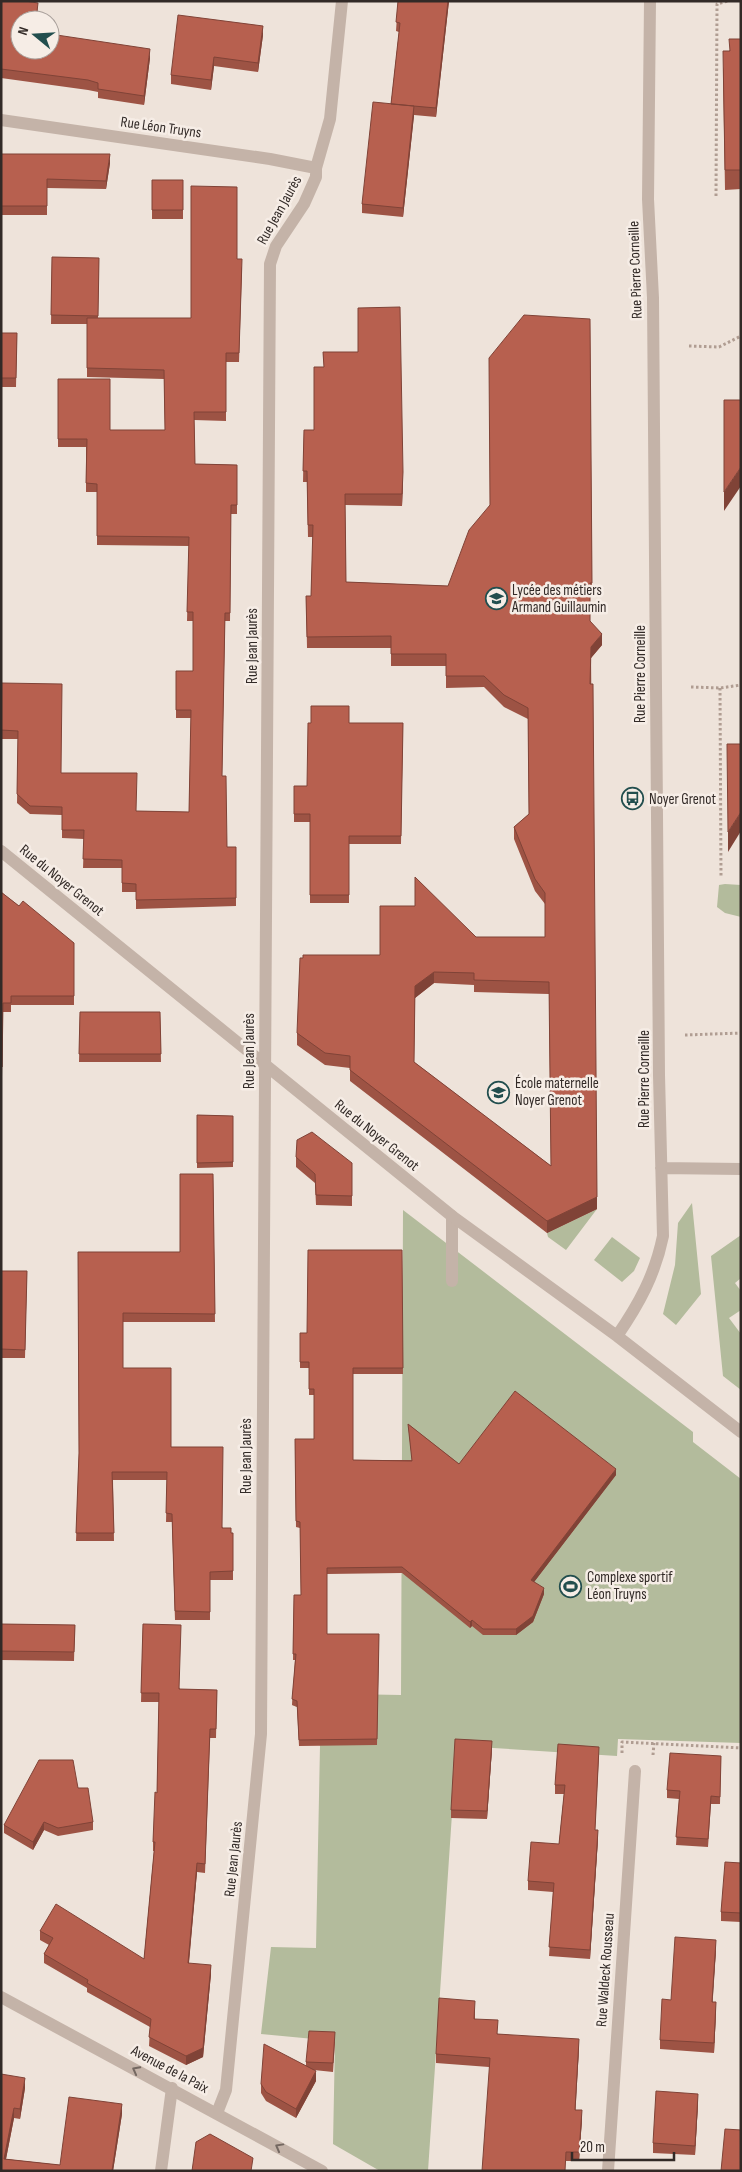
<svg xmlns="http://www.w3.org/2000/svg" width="742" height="2172" font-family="'Sofia Sans Condensed',sans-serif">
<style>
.green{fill:#b3bb9c}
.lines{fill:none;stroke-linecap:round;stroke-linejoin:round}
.path{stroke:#b09d92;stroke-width:3;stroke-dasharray:2.5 2.5;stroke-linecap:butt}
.service{stroke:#c4b3a8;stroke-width:12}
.minor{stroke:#c4b3a8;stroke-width:12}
.wall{fill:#9d5344;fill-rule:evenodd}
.shaded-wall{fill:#804337}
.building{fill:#b7604f;stroke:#804337;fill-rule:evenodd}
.oneway{stroke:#746861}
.labels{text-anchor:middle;stroke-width:5;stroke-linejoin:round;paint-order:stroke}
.street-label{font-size:15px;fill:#322a27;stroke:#f6ede6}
.poi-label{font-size:15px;fill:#322a27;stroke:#f6ede6;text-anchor:start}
</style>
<rect width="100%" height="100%" fill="#eee3da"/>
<path class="green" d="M725,884L741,885V917L725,913L717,907L719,885Z
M692,1203L701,1294L676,1325L663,1314L675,1265L678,1223Z
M597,1209L566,1250L548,1237L547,1233Z
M403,1210L693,1432V1442L741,1479V1743L618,1739L617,1756L477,1747L453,1799L428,2171H380L333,2144L335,2041L261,2034L271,1947L316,1948L320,1746L297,1707L292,1705L293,1693L401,1695Z
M741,1235V1278L735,1283L741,1291V1310L729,1318L741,1334V1390L723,1376L711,1256Z
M612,1237L640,1258L634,1271L622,1282L594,1260Z"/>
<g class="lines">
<path class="path" d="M716,196L717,4L728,1
M689,346L719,347L741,336
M691,687L720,688L741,685
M720,688L721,878
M685,1035L741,1033
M622,1753V1742L741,1748
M653,1755L654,1743"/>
<path class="service" d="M452,1281V1216"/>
<path class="minor" d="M1,120L270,159L316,168
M1,851L452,1216L617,1336L741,1432
M661,1168L741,1169
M617,1336C639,1304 655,1275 663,1236L659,1075L653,298L648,199L650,1
M1,1997L322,2171
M217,2113L226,2090L261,1734L270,264L276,246L304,204L316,177V168L330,119L342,1
M161,2171L172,2088
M608,2171L635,1771"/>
</g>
<path class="wall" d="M1,1L38,12L37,20H20V50L150,58L144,105L98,98V92L88,90L1,78Z
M398,1H449L436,117L414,115L403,217L362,213V204L391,104L399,32L396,31Z
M741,23V189L725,190L723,70L729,51L741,39Z
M263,35L258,72L214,66L211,90L171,84V75Z
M1,154L110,163L106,189L47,188V215H1Z
M152,180H183V219H152Z
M52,257L99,258L98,318H191L237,259L242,268L239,362H226V421L194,420L195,464L237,465V514H231L230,621H225L222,776L227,847H236V906L136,909V892H122V868H83L84,839L62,838V815L30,814L17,803L18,739H1V683L61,773L136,811L189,812L191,718H176V710L193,671V621H187L189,546L97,545V492H86V447H58V379L110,430H165L164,379L87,377V324H51Z
M590,319L592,594H590V621L602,645L591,658L597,1209L547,1233L350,1081V1068L325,1065L297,1045V1033L380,955L476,937H545V904L535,891L514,839V827L529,814L528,719L504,707L484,687L446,688V666H391V648H307L306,596H311L313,537H308L307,482H303L304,430H314L324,367L323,352L403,483L402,506L345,505L346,582L448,586L490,505ZM434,983L474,985V992L549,994L551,1166L414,1062L415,998Z
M1,333H17L16,387H1Z
M349,723H403L401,844H349V903H310V822H294V786H307Z
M1,892L19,906L74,943V1005H11V1012H3L2,1076Z
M80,1012H160L161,1062H79Z
M197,1115L233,1116V1167L197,1168Z
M296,1157L352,1163V1206L316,1205L315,1183L296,1167Z
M213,1174L215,1322H123V1368L171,1447L223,1528L231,1533H233V1580H210V1620H175L172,1522H166L167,1480H113L114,1541H76L79,1453L78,1252H180Z
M402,1250L403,1374H353V1460H412L408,1424L459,1464L616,1475L534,1582L544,1594L533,1622L516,1635H483L472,1626L470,1628L402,1573L327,1574V1634H379L377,1745L299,1746L297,1707L292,1705L295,1660H293L294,1595H301L300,1528L296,1527L295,1439H314V1395H309V1368H300V1333H307Z
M1,1271H27L25,1358H1Z
M1,1624L75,1625L74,1661L1,1660Z
M143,1624L180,1689L217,1690L216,1738H210L205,1873L197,1872L189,1963L211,1974L203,2057L186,2065L149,2046L150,2027L87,1992V1988L44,1963V1954L49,1945L40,1940V1931L144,1959L154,1851H153V1842L157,1793L159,1702H141Z
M492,1749L487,1819L451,1818V1810Z
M599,1755L595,1830L598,1839L590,1959L549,1956L553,1892L528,1890V1881L559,1844L564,1794H555V1785Z
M721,1756L720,1804H711L708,1847L676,1845L679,1799L667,1798V1790Z
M78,1788L93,1822V1830L58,1836L44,1830L33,1850L4,1833V1825Z
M741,1863V1922L721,1921V1912Z
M716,1950L712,2002L716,2012L714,2053L660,2049V2040L671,2000Z
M475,2010V2019L498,2034L579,2048L575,2110L582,2119L579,2161H566L489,2067L436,2063V2054Z
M335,2041L333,2072L314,2070L316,2081L296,2118L266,2101L261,2093V2084L306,2066V2062Z
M1,2074L25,2088L20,2119L14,2118L6,2159L60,2165L122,2114L113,2171H1Z
M698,2104L695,2155L653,2153V2143Z"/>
<path class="shaded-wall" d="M448,1H449L436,117V108Z
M38,3L37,20H36Z
M263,26V35L258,72V63Z
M150,49V58L144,105V96Z
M214,57V66L211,90V80Z
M414,106V116L403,217V208Z
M110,154V163L106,189V181Z
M741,467V486L724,511V492Z
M403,472V483L402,506V494Z
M602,634V645L591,658V647Z
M741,812V831L728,852V832Z
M434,972V983L415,998V986Z
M597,1197V1209L547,1233V1221Z
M616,1469V1475L531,1586V1580Z
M544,1588V1594L533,1622L516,1635V1629Z
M472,1620V1626L470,1628V1622Z
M492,1741V1749L487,1819V1811Z
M44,1822V1830L33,1850V1842Z
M598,1830V1839L590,1959V1950Z
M197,1863V1872L188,1972V1963Z
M716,1940V1950L712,2012V2002Z
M211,1965V1974L203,2057L186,2065V2056Z
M716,2002V2012L714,2053V2043Z
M579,2039V2048L575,2119V2110Z
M316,2071V2081L296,2118V2109Z
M25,2078V2088L20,2119V2109Z
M698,2094V2104L695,2155V2146Z
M122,2104V2114L113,2171H112Z
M14,2108V2118L4,2169V2159Z
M582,2110V2119L579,2161V2152Z"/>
<path class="building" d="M1,1H25L38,3L36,20H20V50H50V34L150,49L144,96L98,89V83L88,80L1,69Z
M398,1H448L436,108L391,104L400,23L396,22Z
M178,15L263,26L258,63L214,57L211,80L171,75Z
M729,39H741V170H725L723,51H730Z
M373,102L414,106L403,208L362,204Z
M1,154H110L106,181L47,179V206H1Z
M152,180H183V210H152Z
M191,186L237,187V259H242L239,353H226V412H194L195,464L237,465V505H231L230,613H225L222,776H226L227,847H236V898L136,900V884L122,883V860L83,859L84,830H62V807L30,806L17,794L18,731L1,730V683L62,684L61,773H137L136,811L189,812L191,710H176V671H193V612H187L189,537L97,536V484L86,483L87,439H58V379H110V430H165L164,370L87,368V318H191Z
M52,257L99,258L98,316L51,315Z
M400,307L403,472L402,494H345L346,582L448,586L469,530L490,505L489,358L524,315L590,319L592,583H590V621L602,634L591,647L590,684H593L597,1197L547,1221L350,1070V1056L325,1053L297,1033L300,958H303V955H380V906H415V877L476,937H545V893L535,879L514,827L529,814L528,708L504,695L484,676H446V654H391V636L307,637L306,596H311L313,525H308L307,471H303L304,430H314V367H324L323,352H358V308ZM434,972L474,973V980L549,982L551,1166L414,1062L415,986Z
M1,333H17L16,378H1Z
M724,400H741V467L724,492Z
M311,706H349V723H403L401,836H349V895H310V814H294V786H307L308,723H311Z
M727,744H741V812L728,832Z
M1,892L19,906L23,901L74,943V996H11V1003H3L2,1067Z
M80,1012H160L161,1054H79Z
M197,1115L233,1116V1162L197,1163Z
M312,1132L352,1163V1196L316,1195L315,1174L296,1157L297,1140Z
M180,1174H213L215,1314L123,1313V1368H171V1447H223L222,1528H231V1533H233V1571L210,1572V1612L175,1611L172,1514L166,1513L167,1472H112L114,1533H76L79,1453L78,1252H180Z
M308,1250H402L403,1368H353V1460L412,1461L408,1424L459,1464L515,1391L616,1469L531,1580L544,1588L533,1616L516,1629H483L472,1620L470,1622L402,1567L327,1568V1634H379L377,1739L299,1740L297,1701L292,1699L296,1654H293L294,1595H301L300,1522L296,1521L295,1439H314V1389H309V1362H300V1333H307Z
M1,1271H27L25,1350L1,1349Z
M1,1624L75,1625L74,1652L1,1651Z
M143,1624L181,1625L179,1689L217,1690L216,1729H210L205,1864L197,1863L188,1963L211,1965L203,2048L186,2056L149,2037L151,2019L87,1983L88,1980L44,1954L53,1938L40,1931L56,1904L144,1959L155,1842H153L155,1792L157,1793L159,1693H141Z
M455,1739L492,1741L487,1811L451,1810Z
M558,1744L599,1747L595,1830H598L590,1950L549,1947L554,1883L528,1881L531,1842L559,1844L565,1785H555Z
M670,1753L721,1756L720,1797L711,1796L708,1839L676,1837L680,1791L667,1790Z
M39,1760H73L78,1788H88L93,1822L58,1828L44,1822L33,1842L4,1825Z
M725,1862L741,1863V1913L721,1912Z
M675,1937L716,1940L712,2002H716L714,2043L660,2040L662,1999L671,2000Z
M439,1998L475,2001L474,2019L498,2020L497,2034L579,2039L575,2110H582L579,2152H566L565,2171H482L490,2058L436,2054Z
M309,2031L335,2032L333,2063L306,2062Z
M264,2044L316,2071L296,2109L266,2092L261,2084Z
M1,2074L25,2078L20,2109L14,2108L4,2159L60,2165L69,2097L122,2104L112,2171H1Z
M656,2091L698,2094L695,2146L653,2143Z
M725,2129L741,2130V2171H721Z
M210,2134L253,2158L251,2171H192L196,2142Z"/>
<defs><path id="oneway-chevron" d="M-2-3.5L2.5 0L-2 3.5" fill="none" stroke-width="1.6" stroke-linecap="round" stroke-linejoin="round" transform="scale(1.25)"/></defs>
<g class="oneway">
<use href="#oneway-chevron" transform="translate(136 2070) rotate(-152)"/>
<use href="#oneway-chevron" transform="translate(279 2147) rotate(-151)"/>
</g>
<defs>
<symbol id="school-ring" viewBox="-11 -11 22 22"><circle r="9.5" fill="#f6ede6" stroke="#224e4e" stroke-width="1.5"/><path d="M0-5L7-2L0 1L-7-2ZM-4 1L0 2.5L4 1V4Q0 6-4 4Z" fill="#224e4e"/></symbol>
<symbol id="bus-ring" viewBox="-11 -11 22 22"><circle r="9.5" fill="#f6ede6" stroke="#224e4e" stroke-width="1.5"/><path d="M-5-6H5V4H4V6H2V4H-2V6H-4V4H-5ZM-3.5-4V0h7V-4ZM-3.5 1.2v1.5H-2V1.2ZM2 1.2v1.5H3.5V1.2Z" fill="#224e4e"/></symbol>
<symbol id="stadium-ring" viewBox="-11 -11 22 22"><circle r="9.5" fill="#f6ede6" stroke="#224e4e" stroke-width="1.5"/><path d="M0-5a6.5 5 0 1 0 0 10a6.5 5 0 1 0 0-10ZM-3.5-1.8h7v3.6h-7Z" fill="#224e4e"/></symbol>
</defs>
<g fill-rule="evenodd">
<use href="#school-ring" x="484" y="586" width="25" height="25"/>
<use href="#bus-ring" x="620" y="786" width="25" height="25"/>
<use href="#school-ring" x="486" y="1080" width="25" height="25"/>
<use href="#stadium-ring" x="558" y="1574" width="25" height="25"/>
</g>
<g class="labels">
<g class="street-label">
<text transform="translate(161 127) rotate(8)" y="5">Rue Léon Truyns</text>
<text transform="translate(279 210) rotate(-61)" y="5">Rue Jean Jaurès</text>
<text transform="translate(635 270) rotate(-92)" y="5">Rue Pierre Corneille</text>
<text transform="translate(252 646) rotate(-90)" y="5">Rue Jean Jaurès</text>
<text transform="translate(640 674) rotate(-90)" y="5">Rue Pierre Corneille</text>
<text transform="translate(62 880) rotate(39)" y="5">Rue du Noyer Grenot</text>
<text transform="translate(249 1051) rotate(-90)" y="5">Rue Jean Jaurès</text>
<text transform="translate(644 1079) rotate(-90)" y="5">Rue Pierre Corneille</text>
<text transform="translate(377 1135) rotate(39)" y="5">Rue du Noyer Grenot</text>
<text transform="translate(246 1456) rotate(-90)" y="5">Rue Jean Jaurès</text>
<text transform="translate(233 1859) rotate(-84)" y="5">Rue Jean Jaurès</text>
<text transform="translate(605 1970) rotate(-86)" y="5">Rue Waldeck Rousseau</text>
<text transform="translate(170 2069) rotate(28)" y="5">Avenue de la Paix</text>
</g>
<g class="poi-label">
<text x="512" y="595">Lycée des métiers<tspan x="512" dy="17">Armand Guillaumin</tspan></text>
<text x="649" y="804">Noyer Grenot</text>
<text x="515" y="1088">École maternelle<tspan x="515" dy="17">Noyer Grenot</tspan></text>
<text x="587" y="1582">Complexe sportif<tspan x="587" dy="17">Léon Truyns</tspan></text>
</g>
</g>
<rect width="742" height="2172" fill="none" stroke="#322a27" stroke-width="5"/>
<g transform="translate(35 35) rotate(288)"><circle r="24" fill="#f6ede6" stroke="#a89f9a"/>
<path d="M0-4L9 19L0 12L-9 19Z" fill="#224e4e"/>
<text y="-8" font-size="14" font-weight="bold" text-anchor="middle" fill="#322a27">N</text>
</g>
<path d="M572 2152v8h102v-8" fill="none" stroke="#322a27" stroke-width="2.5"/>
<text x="580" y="2152" font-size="15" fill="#322a27" stroke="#f6ede6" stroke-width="4" paint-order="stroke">20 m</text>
</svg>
